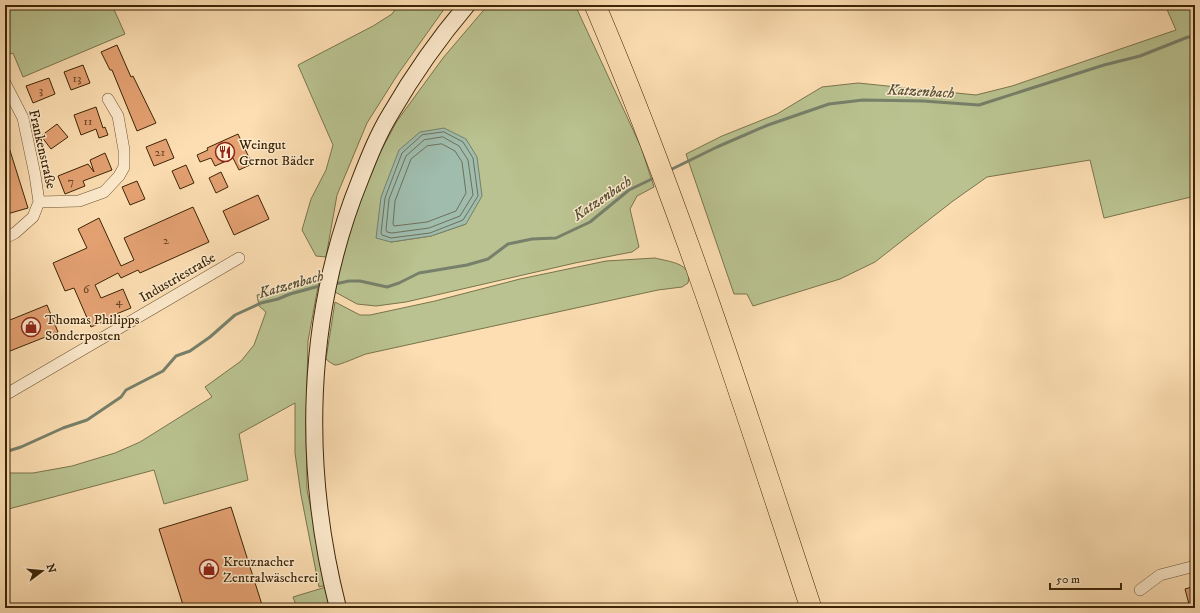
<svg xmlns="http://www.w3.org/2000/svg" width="1200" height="613" font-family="'IM FELL DW Pica',serif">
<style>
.green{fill:#b9c290;stroke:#7a744b;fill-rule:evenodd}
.water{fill:#9fbcad;stroke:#77806a}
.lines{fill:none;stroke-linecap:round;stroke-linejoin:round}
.shore{stroke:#6e705a;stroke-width:1}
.stream{stroke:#77806a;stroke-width:3}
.building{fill:#e4a172;stroke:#3c2506}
.street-casing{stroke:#6c5331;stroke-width:12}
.secondary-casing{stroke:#3c2506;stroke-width:18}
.highway-casing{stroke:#3c2506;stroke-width:22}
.street{stroke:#fdeacd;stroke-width:11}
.secondary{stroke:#fdeacd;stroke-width:16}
.highway{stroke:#fcdeb2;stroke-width:21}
.labels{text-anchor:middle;stroke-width:3;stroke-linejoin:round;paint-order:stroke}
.number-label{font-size:12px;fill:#664421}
.poi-label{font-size:14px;fill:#3c2506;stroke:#fdeacd;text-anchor:start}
.street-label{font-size:14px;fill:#3c2506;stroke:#fdeacd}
.water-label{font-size:15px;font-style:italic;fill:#5a5238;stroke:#fdeacd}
</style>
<rect width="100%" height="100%" fill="#fcdeb2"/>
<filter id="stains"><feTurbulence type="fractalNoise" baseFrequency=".005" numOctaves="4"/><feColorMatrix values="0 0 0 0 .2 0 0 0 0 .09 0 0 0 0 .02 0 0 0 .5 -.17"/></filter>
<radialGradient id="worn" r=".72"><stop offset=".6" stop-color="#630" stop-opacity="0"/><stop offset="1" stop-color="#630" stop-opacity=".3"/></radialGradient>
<path class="green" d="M5,5H112L125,34L23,77L13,53L5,56Z
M398,5H447L398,74L367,123L337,195L326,257L316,256L302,230L311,199L326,170L333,145L298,65L373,26L392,14Z
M488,5H575L641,147L654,187L637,196L630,209L639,247L632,252L575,263L406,302L376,306L357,304L335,292L342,249L369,173L397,121L443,58ZM466,224L431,236L391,242Z
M1165,5H1195V196L1104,218L1090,160L987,177L953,201L875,262L840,279L753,306L747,294H734L686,154L722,136L777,114L822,87L858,83L976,95L1012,86L1176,30Z
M655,258C670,262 693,263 688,283L682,287L658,290L366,354C360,356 338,366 335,365C332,364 328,361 326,359L335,302L360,315H370L435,301L520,279L606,261Z
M319,281L308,341L306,424L307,490L327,585L319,587L301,495L295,453V403L239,434L248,480L164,504L154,470L5,510V473H33L72,466L115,453L140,442L212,397L205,387L241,361L254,345L266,312L259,306L257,295Z
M326,587L331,608H297L293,597Z"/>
<path class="water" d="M444,128L466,139L477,157L482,196L466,224L431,236L391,242L376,238L381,197L399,150L420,132Z"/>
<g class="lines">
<path class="shore" d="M444,132L463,142L473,158L478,196L463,220L430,233L391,238L382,235L381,233L385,198L402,153L422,135Z
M443,137L459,146L468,160L473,195L460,216L429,228L392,233L387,232L386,230L389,199L406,156L424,140Z
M442,144L455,151L462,162L466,193L456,211L427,222L394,226L393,224L395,201L411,159L427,146Z"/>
<path class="stream" d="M668,171L717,147L768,125L829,104L863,100L923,101L979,105L1104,65L1140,56L1188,37H1195
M335,284L349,281H360L387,287L399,283L419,273L467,265L488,259L508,244L532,239L556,238L590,222L629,190L656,177
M5,452L21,447L63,428L87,420L121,397L126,390L163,371L176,356L190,351L210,337L235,315L261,303L278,299L290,294L323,285"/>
</g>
<path class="building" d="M117,45L131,77L133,76L156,123L137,131L112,70H110L101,52Z
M83,65L90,83L71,90L64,72Z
M49,78L55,94L33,103L26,86Z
M96,107L103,128L105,127L108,135L99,138L96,129L81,135L74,115Z
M57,124L68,137L51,149L41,136Z
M238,134L252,164L239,170L233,158L215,166L211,158L200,162L197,155L208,150L207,148Z
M166,139L174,158L154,166L146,147Z
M7,141L28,208L7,214L5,206V142Z
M105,153L112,170L83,181L85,186L65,194L58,176L88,164L94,172L90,160Z
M186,165L194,183L180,189L172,171Z
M221,172L228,187L216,193L209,178Z
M137,181L145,199L130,205L122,187Z
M258,195L269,219L234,235L223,211Z
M193,207L209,242L140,273L138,270L121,278L118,273L95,285L101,298L123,289L131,308L109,317L110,319L91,327L74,288L65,291L53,263L87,248L78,229L99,218L121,266L134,260L124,238Z
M47,305L58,332L5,353V322Z
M231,507L263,608H184L159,529Z
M1195,586V608H1190L1185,589Z"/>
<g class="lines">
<defs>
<path id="street" d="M5,83L23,118L35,175L39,202L33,217L15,233L5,238
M39,202L79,201L104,192L119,176L124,167V150L118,116L108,99
M5,395L239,258
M1140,590L1160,575L1195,566"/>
<path id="secondary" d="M338,608C302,467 305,316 360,180C369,157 378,134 391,113C413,75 439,38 467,5"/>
<path id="highway" d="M595,5C679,202 744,405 811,608"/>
</defs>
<use href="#street" class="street-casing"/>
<use href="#secondary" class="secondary-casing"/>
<use href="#highway" class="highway-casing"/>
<use href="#street" class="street"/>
<use href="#secondary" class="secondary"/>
<use href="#highway" class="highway"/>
</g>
<defs>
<symbol id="restaurant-ring" viewBox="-11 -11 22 22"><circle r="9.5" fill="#fdeacd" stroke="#8f2418" stroke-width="1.5"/><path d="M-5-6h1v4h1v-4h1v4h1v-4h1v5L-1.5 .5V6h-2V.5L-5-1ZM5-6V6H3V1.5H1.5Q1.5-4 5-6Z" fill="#8f2418"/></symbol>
<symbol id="shop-ring" viewBox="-11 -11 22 22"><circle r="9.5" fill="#fdeacd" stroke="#8f2418" stroke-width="1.5"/><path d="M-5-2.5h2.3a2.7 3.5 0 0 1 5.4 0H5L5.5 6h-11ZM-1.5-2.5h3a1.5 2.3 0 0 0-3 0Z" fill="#8f2418"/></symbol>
</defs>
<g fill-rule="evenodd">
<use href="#restaurant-ring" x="214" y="141" width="22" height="22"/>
<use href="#shop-ring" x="20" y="316" width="22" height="22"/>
<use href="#shop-ring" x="198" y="558" width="22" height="22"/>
</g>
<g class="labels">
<g class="number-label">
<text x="77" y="82">13</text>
<text x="41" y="94">3</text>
<text x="88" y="125">11</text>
<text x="160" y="156">21</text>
<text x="71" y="185">7</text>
<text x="166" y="244">2</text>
<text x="86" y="293">6</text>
<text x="119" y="305">4</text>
</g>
<g class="poi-label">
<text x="239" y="149">Weingut<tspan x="239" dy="16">Gernot Bäder</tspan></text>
<text x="45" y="324">Thomas Philipps<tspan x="45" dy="16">Sonderposten</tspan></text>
<text x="223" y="566">Kreuznacher<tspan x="223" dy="16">Zentralwäscherei</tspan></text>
</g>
<g class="street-label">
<text transform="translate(43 149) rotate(77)" y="5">Frankenstraße</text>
<text transform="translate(177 277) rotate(-30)" y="5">Industriestraße</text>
</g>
<g class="water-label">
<text transform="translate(921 91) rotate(3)" y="5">Katzenbach</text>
<text transform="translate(602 198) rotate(-34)" y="5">Katzenbach</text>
<text transform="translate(291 284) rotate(-16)" y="5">Katzenbach</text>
</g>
</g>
<rect width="1200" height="613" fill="none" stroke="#fcdeb2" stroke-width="20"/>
<rect x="6" y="6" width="1188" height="601" fill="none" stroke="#3c2506" stroke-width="2"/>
<rect x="10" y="10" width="1180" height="593" fill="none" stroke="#3c2506"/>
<g transform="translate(42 571) rotate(74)" stroke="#fdeacd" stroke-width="3" paint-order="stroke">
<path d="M0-3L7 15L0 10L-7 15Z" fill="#3c2506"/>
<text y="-6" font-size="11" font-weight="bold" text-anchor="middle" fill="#3c2506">N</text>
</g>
<path d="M1050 583v6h71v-6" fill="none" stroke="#3c2506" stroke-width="2"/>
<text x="1056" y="583" font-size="12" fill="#3c2506" stroke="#fdeacd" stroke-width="3" paint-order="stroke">50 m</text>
<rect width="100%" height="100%" filter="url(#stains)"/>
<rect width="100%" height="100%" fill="url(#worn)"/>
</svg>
